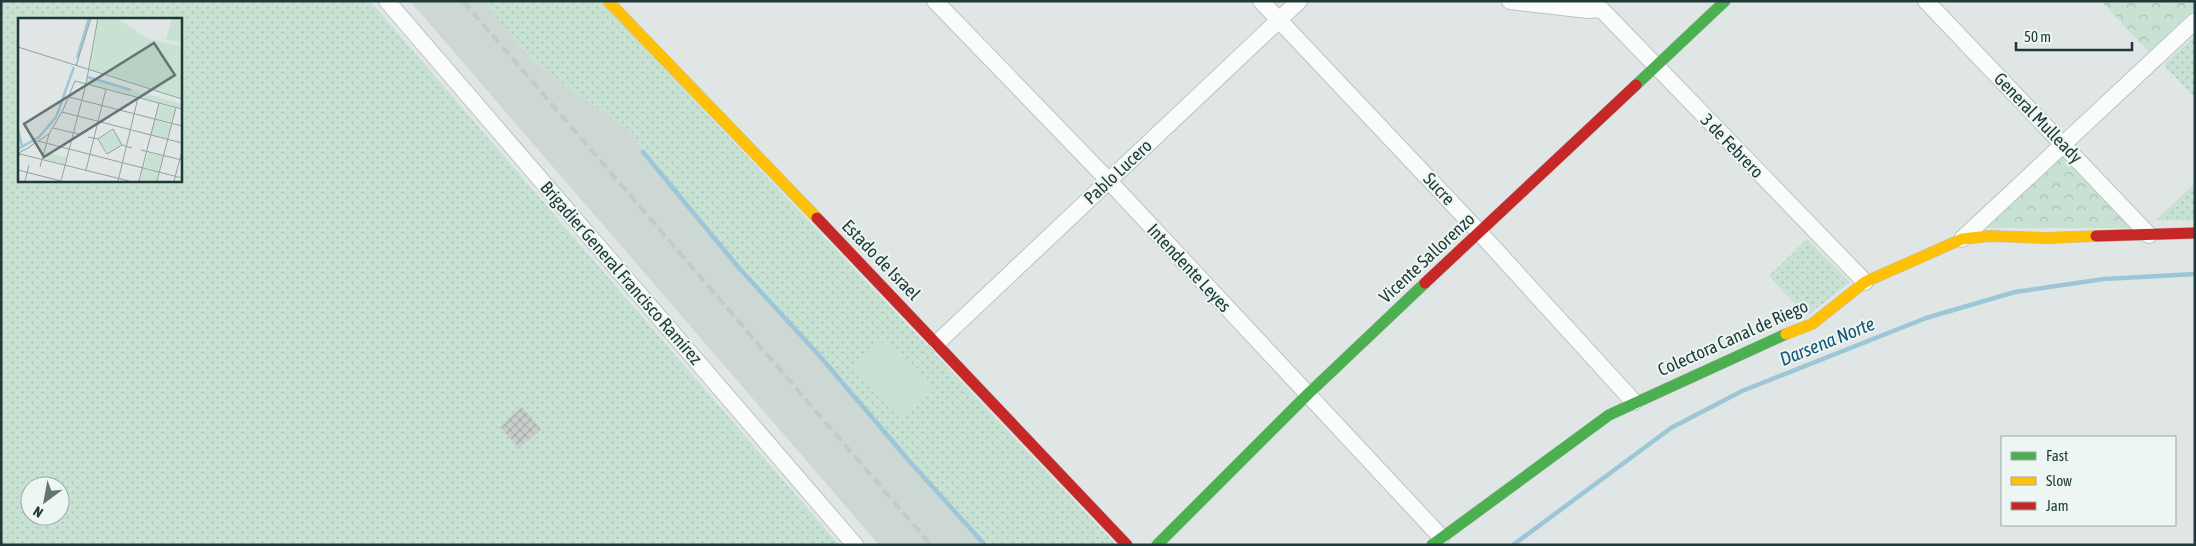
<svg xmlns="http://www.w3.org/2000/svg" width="2196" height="546" font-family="'Asap Condensed',sans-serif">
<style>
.built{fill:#cdd8d5}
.grass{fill:url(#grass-dots);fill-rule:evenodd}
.forest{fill:url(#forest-crowns)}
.garden{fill:#c7e1d3}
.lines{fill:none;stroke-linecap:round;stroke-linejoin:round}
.stream{stroke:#9dc6d8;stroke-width:4.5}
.building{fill:url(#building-cross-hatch);stroke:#c9cfce}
.street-casing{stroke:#bdc3c2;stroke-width:18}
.fast-casing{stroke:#bcc4c2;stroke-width:12}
.slow-casing{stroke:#bcc4c2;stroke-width:12}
.jam-casing{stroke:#bcc4c2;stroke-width:12}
.street{stroke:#fafbfb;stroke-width:16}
.fast{stroke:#4caf50;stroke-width:11}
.slow{stroke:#ffc107;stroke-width:11}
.jam{stroke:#c62828;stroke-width:11}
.rail{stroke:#c5c9c9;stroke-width:4;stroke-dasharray:10 5;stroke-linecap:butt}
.labels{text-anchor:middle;stroke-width:4;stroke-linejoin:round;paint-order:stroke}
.street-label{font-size:18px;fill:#1e3937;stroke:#edf6f3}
.water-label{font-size:19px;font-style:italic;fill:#155778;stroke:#edf6f3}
.inset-river{fill:none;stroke:#9dc6d8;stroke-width:2.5}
.inset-road{fill:none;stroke:#92a19f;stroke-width:1}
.view{fill:#627674;fill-opacity:0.15;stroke:#627674;stroke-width:2.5}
.inset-edge{fill:none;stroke:#1e3937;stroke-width:2.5}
</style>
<defs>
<pattern id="grass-dots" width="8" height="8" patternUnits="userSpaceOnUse" patternTransform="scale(1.25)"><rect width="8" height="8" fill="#c7e1d3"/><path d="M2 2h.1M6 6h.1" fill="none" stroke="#aac2b6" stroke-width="1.8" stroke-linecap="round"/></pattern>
<pattern id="forest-crowns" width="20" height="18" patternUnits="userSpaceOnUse" patternTransform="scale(1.25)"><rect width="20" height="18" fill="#c7e1d3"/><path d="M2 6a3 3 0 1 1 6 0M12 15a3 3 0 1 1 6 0" fill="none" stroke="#aac2b6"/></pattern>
<pattern id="building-cross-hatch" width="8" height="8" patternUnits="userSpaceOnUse" patternTransform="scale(1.25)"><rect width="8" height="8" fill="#c7cdcb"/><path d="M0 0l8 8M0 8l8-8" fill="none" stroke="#aab1af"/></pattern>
</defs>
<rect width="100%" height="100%" fill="#e0e6e5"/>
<path class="built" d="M410,1H483L536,64L633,133L643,152L911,463L985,545H879Z"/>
<path class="grass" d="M1,1H370L839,545H1ZM19,19H180V180H19ZM30,486H60V516H30Z
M483,1H600L1116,545H985L911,463L817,353L739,268L643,152L633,133L536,64Z
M2195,36V98L2164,65Z
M2195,183V221L2156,220Z
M1807,239L1850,282L1807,316L1769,276Z"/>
<path class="forest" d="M2101,1H2195V8L2149,52Z
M2061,156L2130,228H1987Z"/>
<path class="garden" d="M887,338L935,390L902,419L855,367Z"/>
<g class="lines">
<path class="stream" d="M643,152L739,268L817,353L911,463L985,545
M1513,545L1671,428L1742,391L1926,318L2015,292L2104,279L2195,274"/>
</g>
<path class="building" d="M522,407L541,429L519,448L500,427Z"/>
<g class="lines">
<defs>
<path id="street" d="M387,1L855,545
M935,1L1109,181L1441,537
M1261,1L1480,233L1634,402
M1510,1L1588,10L1601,9
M1926,1L2149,235
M1601,9L1865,282
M1962,239L2195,21
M937,343L1299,1"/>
<path id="fast" d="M1636,85L1725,1
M1157,545L1308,394L1425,283
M1432,545L1609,415L1786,334"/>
<path id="slow" d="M608,1L817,218
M1786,334L1812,324L1865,282L1962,239L1990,236L2048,238L2096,236"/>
<path id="jam" d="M817,218L1127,545
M2096,236L2195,233
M1425,283L1636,85"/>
</defs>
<use href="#street" class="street-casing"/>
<use href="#fast" class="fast-casing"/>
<use href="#slow" class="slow-casing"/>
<use href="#jam" class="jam-casing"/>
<use href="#street" class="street"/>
<use href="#fast" class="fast"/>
<use href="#slow" class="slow"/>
<use href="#jam" class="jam"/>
<path class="rail" d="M463,1L931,545"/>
</g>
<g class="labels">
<g class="street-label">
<text transform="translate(2038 118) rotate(46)" y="6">General Mulleady</text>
<text transform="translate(1732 146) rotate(46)" y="6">3 de Febrero</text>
<text transform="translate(1118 172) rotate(-43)" y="6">Pablo Lucero</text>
<text transform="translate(1439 189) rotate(47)" y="6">Sucre</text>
<text transform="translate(1427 258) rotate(-43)" y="6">Vicente Sallorenzo</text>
<text transform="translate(881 260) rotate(46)" y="6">Estado de Israel</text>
<text transform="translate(1189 268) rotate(47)" y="6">Intendente Leyes</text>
<text transform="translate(621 273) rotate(49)" y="6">Brigadier General Francisco Ramírez</text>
<text transform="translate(1733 338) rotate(-24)" y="6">Colectora Canal de Riego</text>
</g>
<g class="water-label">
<text transform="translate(1827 341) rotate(-22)" y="7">Darsena Norte</text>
</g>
</g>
<g transform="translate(18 18)">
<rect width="164" height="164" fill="#e0e6e5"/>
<path d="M81,0H98L129,20L164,29V80L72,51ZM154,0H164V24L148,22ZM69,59L164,86V90L69,66ZM141,86L157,90L153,104L137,100ZM137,102L153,106L149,121L133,117ZM130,135L144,138L141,153L126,149ZM125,151L140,155L138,163H122Z" fill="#c7e1d3"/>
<path d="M95,112L104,126L90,135L81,121ZM27,134L48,139L46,146L26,141Z" fill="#c7e1d3"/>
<path class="inset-river" d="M59,40L71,0M70,59L113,72M0,112L4,128M0,131L21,119L38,99L56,49"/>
<path class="inset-road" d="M0,29L164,81M58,48L73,0M51,79L164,108M44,94L164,125M35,110L61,116M70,119L80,121L95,111L104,127M80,121L89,136L104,127L114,130M20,123L164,160M11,129L31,116L45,92L57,63L164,91M123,132L164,142M2,136L111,163M0,142L2,134L12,129M22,149L31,116M0,152L43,163M68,152L88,71M7,163L11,147M43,163L68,66L80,0M100,163L120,80M121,163L141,85M139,163L158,89M156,163L164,133"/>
<path class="view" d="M136,25L157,57L26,139L6,106Z"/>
<rect width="164" height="164" class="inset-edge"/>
</g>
<rect width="2196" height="546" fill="none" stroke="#1e3937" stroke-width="5"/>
<rect x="2001" y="436" width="175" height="90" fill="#edf6f3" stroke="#9aaaa8"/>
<rect x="2011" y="452" width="25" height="8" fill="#4caf50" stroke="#9aaaa8"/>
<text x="2046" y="461" font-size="15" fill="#1e3937">Fast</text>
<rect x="2011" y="477" width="25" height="8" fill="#ffc107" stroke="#9aaaa8"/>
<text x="2046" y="486" font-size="15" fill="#1e3937">Slow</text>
<rect x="2011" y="502" width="25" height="8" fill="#c62828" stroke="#9aaaa8"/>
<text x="2046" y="511" font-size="15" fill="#1e3937">Jam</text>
<g transform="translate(45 501) rotate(212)"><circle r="24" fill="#edf6f3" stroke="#9aaaa8"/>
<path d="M0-4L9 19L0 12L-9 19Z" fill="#627674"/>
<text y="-8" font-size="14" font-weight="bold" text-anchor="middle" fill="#1e3937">N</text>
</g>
<path d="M2016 42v8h116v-8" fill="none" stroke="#1e3937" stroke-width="2.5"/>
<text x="2024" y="42" font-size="15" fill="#1e3937" stroke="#edf6f3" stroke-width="4" paint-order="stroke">50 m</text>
</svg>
